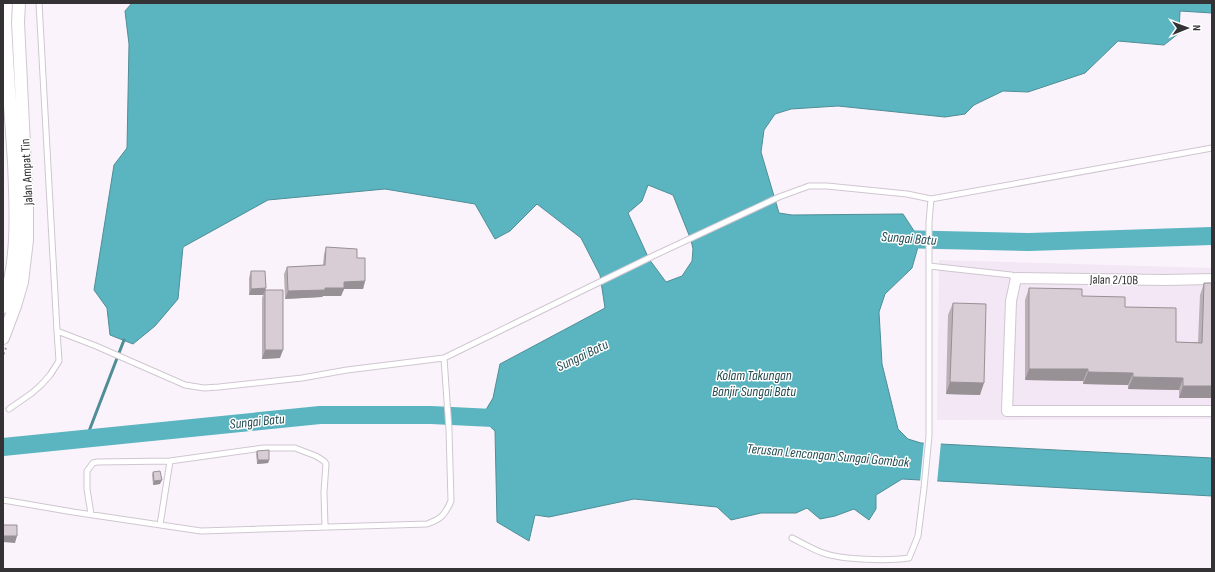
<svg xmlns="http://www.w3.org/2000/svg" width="1215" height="572" font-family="'Sofia Sans Condensed',sans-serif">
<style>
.built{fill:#f3e6f5}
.water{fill:#5ab5c0;stroke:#4f8e96;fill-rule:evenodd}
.pier{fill:#fbf3fc}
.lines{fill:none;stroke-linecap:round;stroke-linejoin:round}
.stream{stroke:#4f8e96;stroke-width:3}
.river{stroke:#5ab5c0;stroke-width:18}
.service-casing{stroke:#cfc7d0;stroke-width:7}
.minor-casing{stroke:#cfc7d0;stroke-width:12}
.tertiary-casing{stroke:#cfc7d0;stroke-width:14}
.path{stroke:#9c979d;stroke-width:2;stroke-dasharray:3 3;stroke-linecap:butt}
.service{stroke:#fff;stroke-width:5}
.minor{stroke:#fff;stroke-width:10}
.tertiary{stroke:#fff;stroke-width:12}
.wall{fill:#bab0b6}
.shaded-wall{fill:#979094}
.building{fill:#d8cdd4;stroke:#979094}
.labels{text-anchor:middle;stroke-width:3;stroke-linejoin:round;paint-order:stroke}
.street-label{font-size:13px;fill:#353235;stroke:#fff}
.water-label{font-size:14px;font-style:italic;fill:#214b50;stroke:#fff}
</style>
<rect width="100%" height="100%" fill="#fbf3fc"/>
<path class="built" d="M939,260L1212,268V419L937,420Z"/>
<path class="water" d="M132,3H1212V13L1180,11L1179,33L1164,45L1118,41L1085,73L1028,92L1003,91L974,105L965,114L945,117L838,106L791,109L775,114L764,130L761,152L779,213L792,215L903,214L920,240L912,268L885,294L879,312L882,364L898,429L908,439L921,443L1212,458V496L902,479L876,495V509L869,520L854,509L835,516L820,519L807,508L796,513H761L731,520L717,507L634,499L549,517L535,515L529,541L497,522L495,431L481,418L493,398L500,364L605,308L600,275L581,238L537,204L510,231L495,239L475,204L385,189L268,200L183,247L178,299L155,326L133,344L110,335L107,308L94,290L114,165L127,148L129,44L125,11ZM648,185L673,195L691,240L693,249L692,261L682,276L666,282L649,259L628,213L642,201Z"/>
<path class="pier" d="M924,441L941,442L937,483L920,482Z"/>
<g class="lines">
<path class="stream" d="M86,439L124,340"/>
<path class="river" d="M895,239L1029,242L1212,236
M3,447L320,415H431L493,418L500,409"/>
<defs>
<path id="service" d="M39,3L57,331L96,346L185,385L204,388L219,387L302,378L347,370L444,358L653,256L779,197L809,186H827L907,194L931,199L1212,148
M929,266L1011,275L1016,278
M9,409L32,393L41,385L50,375L59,361L57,331
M3,500L73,512L201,531L427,524C441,519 445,515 451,501L449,430L444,358
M91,514L87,489V471L93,463L97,462L170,461L263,448H295L316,456L324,461L326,464L324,492L325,527
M160,525L170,461
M792,538C802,543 812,549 823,553C843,560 887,561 909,558L918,536L924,488L929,436V222L931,199"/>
<path id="minor" d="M1212,279L1164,280L1016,278L1011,301L1007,411H1212"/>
<path id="tertiary" d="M3,307C19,260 16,211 14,162C11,115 7,68 5,21L6,3
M3,338L15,306L22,282L27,240V207L18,22L19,3"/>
</defs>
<use href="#service" class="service-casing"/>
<use href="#minor" class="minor-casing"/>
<use href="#tertiary" class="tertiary-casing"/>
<path class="path" d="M3,355L6,348"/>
<use href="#service" class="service"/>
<use href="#minor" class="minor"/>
<use href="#tertiary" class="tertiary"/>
</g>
<path class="wall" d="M326,247L357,258L365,281L363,289H344L341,296H323L322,297L285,299L284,274L287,267L323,265L324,254Z
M251,271L265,290L280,358L262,359V298L263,295H249V278Z
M1204,283L1212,398H1179V390L1128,389V385L1083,384V381L1025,380V300L1029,288L1082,296L1176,342H1198L1200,295Z
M953,303L980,395L946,394L948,315Z
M257,451L269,460L268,463L257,464L256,454Z
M153,472L160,484L153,485L152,475Z"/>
<path class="shaded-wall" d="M365,281L363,289H344L341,296H323L322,297L285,299L288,291L325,288L344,282Z
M266,288L263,295H249L251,289Z
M265,350H283L280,358L262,359Z
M1029,369H1088L1083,381L1025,380Z
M1088,372L1133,373L1128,385L1083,384Z
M1133,377L1183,378L1179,390L1128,389Z
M950,382L984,383L980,395L946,394Z
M1183,386H1212V398H1179Z
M258,460H269L268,463L257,464Z
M162,480L160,484L153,485L154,481Z
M3,536H17L15,543L3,542Z"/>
<path class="building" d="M326,247L357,249V258H365V281L344,282V288H325V290L288,291L287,267L325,265Z
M251,271H265L266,288L251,289Z
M1204,283H1212V386H1183V378L1133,377V373L1088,372V369H1029V288L1082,289V296L1125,297V307L1176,308V342L1202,343Z
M265,290H283V350H265Z
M953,303L986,304L984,383L950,382Z
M269,450V460H258L257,451Z
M160,471L162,480L154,481L153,472Z
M3,525H17V536H3Z"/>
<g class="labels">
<g class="street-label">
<text transform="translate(26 172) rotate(-93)" y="5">Jalan Ampat Tin</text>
<text transform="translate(1114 279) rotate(1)" y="5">Jalan 2/10B</text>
</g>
<g class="water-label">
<text transform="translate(909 238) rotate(4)" y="5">Sungai Batu</text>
<text transform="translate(582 355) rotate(-26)" y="5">Sungai Batu</text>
<text x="754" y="380">Kolam Takungan<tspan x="754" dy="16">Banjir Sungai Batu</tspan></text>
<text transform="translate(257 421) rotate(-6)" y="5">Sungai Batu</text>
<text transform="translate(828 455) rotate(5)" y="5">Terusan Lencongan Sungai Gombak</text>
</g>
</g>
<rect width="1215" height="572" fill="none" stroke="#353235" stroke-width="8"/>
<g transform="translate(1187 28) rotate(89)" stroke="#ffffff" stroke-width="3" paint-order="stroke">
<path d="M0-3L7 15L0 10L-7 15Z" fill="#353235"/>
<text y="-6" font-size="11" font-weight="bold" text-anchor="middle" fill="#353235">N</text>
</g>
</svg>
